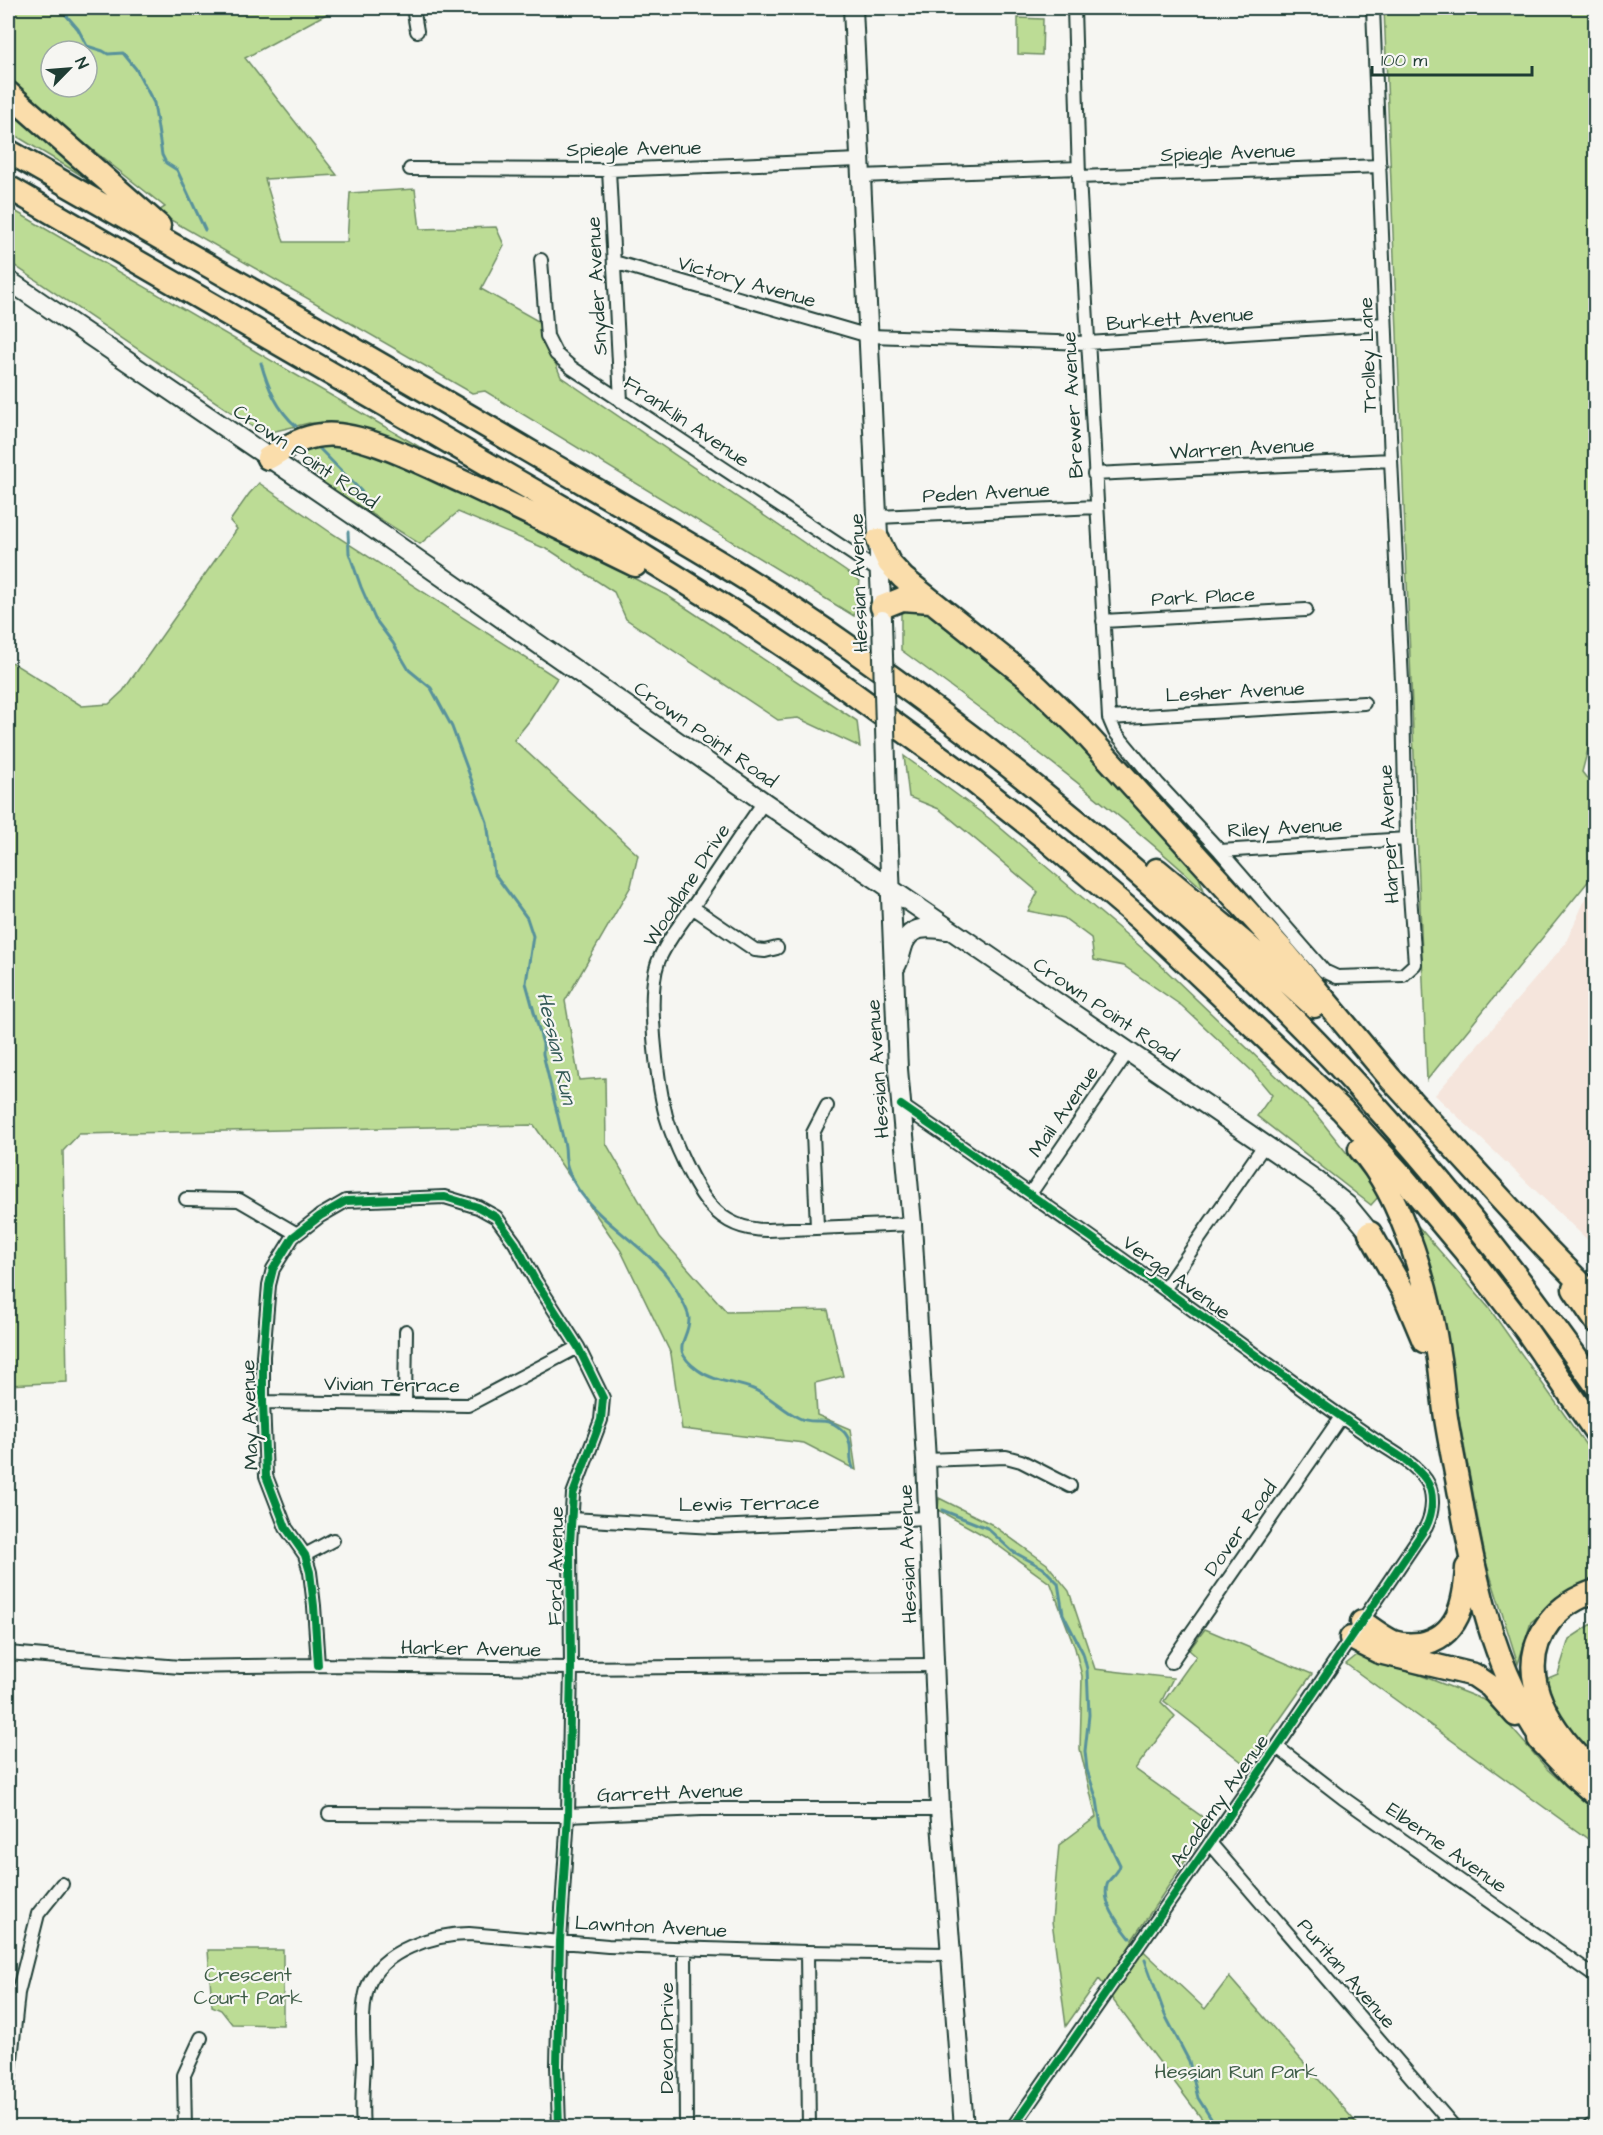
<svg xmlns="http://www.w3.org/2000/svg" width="1603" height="2135" font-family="'Architects Daughter',sans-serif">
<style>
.built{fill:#f5e5dc}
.green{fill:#bcdc95;stroke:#6e8c64;stroke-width:1.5;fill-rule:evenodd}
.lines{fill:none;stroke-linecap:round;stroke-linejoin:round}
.stream{stroke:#59929b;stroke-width:3}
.minor-casing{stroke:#1f3d34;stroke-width:16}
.secondary-casing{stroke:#1f3d34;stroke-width:22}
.motorway-casing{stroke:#1f3d34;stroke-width:27}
.minor{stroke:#f6f6f2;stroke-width:12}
.secondary{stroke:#f6f6f2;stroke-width:18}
.motorway{stroke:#faddab;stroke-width:22}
.secondary-bridge-casing{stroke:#1f3d34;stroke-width:22;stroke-linecap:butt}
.secondary-bridge{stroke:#f6f6f2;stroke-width:18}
.cycleway-casing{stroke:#f6f6f2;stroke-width:11}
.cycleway{stroke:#00873e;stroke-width:8}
.labels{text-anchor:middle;stroke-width:4.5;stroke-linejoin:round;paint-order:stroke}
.street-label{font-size:20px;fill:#1f3d34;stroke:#f6f6f2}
.park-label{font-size:20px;fill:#3e5d47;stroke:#f6f6f2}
.water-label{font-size:21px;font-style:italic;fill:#325956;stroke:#f6f6f2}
</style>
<rect width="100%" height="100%" fill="#f6f6f2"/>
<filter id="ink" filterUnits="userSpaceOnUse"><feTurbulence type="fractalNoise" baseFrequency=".0167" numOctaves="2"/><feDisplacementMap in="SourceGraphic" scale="12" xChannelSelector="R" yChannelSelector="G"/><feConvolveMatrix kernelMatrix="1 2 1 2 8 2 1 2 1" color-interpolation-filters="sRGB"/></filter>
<g filter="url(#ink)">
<path class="built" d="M1595,878V1247L1435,1095L1565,944Z"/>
<path class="green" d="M8,8H327L328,13L245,58L337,175L265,179L284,242H347L350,193L415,189L420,229L496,227L504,245L481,289L538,321L561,377L860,581L854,616L485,391L472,393L157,212L165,207L8,83ZM51,51H87V87H51Z
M1384,8H1596V732L1592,734L1582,772L1595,789V873L1427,1080Z
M1018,18L1043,19L1042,55L1018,54Z
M8,107L104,189L8,131Z
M8,207L447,463L362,429L309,423L263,434L8,261Z
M345,443L385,455L570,545L668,596L857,721L860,747L798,718L778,720L626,619L614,592L551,551L458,512L420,544L326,485L302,457V448Z
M259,483L330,532L557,678L530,720L514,740L638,855L631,886L565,1001L579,1080L605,1078L606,1143L660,1237L727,1312L828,1310L843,1376L815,1383L817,1415L850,1429L856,1470L804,1443L682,1429L671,1354L621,1251L534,1125L79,1134L63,1151L67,1382L8,1385V660L82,706L109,704L123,691L237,529L230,521L249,494Z
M918,603L1043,702L1194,865L1204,890C1108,802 1006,727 901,650V607Z
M904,756L990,819L1149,954L1315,1113L1380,1195L1371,1205L1257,1116L1272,1095L1252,1071L1182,1006L1124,966L1094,960L1091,938L1064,918L1028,911L1038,892L939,809L909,797Z
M1418,1226L1489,1308L1595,1458V1584L1572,1590L1531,1622L1518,1664L1486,1562L1447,1355Z
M939,1498L991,1524L1047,1564L1069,1591L1095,1669L1173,1678L1161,1702L1175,1716L1135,1769L1211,1823L1132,1940L1205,2009L1229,1977L1360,2127H1208L1107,1992L1108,1990L1099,1979L1066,2026L1052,1921L1059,1845L1096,1817L1080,1749L1082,1676L1075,1648L1051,1584L985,1536L938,1510Z
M1595,1622V1764L1551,1710L1539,1682L1558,1674L1569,1639Z
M1205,1629L1312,1674L1247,1766L1164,1701L1196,1656L1189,1650Z
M1361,1652L1489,1702L1548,1770L1595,1811V1844L1346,1664Z
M208,1950H283V2025L232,2024L221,2010L212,2006Z"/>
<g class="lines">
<path class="stream" d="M60,8L78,29L87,46L103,51L108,54L123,53L136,69L154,103L162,155L166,163L177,170L205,230
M261,363C268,388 277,409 296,426
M318,447L361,491L366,499L364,505
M348,532L349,553L361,587L375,619L393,643L409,670L431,688L452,727L487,822L494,873L527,918L533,936L526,983L543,1044V1054C550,1084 557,1113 564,1142C566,1148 565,1154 566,1160C566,1170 573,1181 578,1189C606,1230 655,1249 678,1293C682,1301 688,1310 689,1318C690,1341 667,1347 698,1370C714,1382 735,1382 753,1389C770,1396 783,1410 799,1418C815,1426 827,1413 845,1433C854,1444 848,1457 853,1468
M942,1510L987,1528L1012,1551L1043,1568L1058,1583L1063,1614L1083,1653L1087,1669L1089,1715L1085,1751L1087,1770L1097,1800L1101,1826L1120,1865C1118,1875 1109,1877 1107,1885C1102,1904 1119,1924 1130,1938
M1145,1960L1165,2015L1189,2061L1198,2098L1217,2128"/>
<defs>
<path id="minor" d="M413,8L417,31
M1074,8L1079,177L1109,718L1115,732L1158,784L1220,851L1406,839
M410,169L609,170L859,160
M609,170L621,401
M861,176L1078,168
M1079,177L1380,166
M541,260L547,336L556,354L572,368L880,572
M614,262L869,336L1088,343L1385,324
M1094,474L1391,460
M878,517L1097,507
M1103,621L1306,610
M1109,718L1364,703
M764,802C739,837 716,873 692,908C680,925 666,942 658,962C646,995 657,1081 666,1116C673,1140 694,1188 711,1206C726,1223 745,1230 767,1230L912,1224
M1220,851L1324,971L1337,977L1403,975L1415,964L1406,839L1403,701L1391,460L1373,8
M692,907L755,950L765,951L777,948
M901,1105C1038,1199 1174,1295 1309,1394C1331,1410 1353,1425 1376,1441C1393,1452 1414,1463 1426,1480C1435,1493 1433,1513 1426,1527L1277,1747L1012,2128
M1030,1194L1129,1050
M186,1199L239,1200L297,1234
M817,1227L813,1133L827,1106
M1165,1288L1265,1144
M263,1402L468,1405L578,1347
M405,1403L406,1331
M926,1460L1006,1457L1021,1461L1070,1486
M571,1519L714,1527L928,1518
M305,1555L333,1540
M8,1653L180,1667L318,1665L571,1668L934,1665
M1171,1662L1341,1417
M318,1665L314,1606L310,1572L305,1555L286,1528L266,1476L263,1402V1356L269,1285L273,1269L293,1237L320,1216L346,1201L445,1197L478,1207L496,1217L515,1243L535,1280L578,1347L603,1398L601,1420L573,1494L570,1544L571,1668L568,1815L560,1941L557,2065L559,2128
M1277,1747L1343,1798L1596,1977
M329,1814L568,1815L701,1809H940
M1210,1843L1455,2128
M685,1948L686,2128
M807,1952L809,2128
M8,2088L18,1993L38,1914L62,1884
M185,2128L184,2075L201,2038
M363,2128C361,2106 363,2085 364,2063C364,2039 360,2010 368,1986C381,1950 435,1934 469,1934L608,1946L807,1952L949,1954
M1588,2128L1596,2121"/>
<path id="secondary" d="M853,8L882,620
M8,280L387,538L764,802L1316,1180L1347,1205L1370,1233
M887,799L898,1069L912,1224L926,1460L940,1809L964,2128
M896,966C900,959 901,951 904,943C912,924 930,928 947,930"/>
<path id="motorway" d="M8,93L159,226
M8,151C185,252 363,353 539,457C644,518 752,578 852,649C1046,786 1230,942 1388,1120C1463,1204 1531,1293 1596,1385
M8,187L600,529L738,615L825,673L973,781L1046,839L1139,918L1342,1110L1402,1176L1465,1251L1526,1330L1596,1432
M268,458C285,448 301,437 322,435C360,430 427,466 463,482C521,509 578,537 635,565
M878,540L889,563L903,578L1027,677L1080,728L1287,955L1390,1078L1544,1246L1596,1299
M882,607L902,599L931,601
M1157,870L1249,947L1314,1006
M1360,1149C1404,1198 1430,1295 1439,1359C1442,1379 1443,1399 1446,1418C1451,1450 1458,1481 1463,1512C1479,1597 1497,1678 1549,1749
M1370,1233L1403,1291L1424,1341
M1574,1289L1596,1321
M1596,1591C1577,1597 1562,1606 1550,1621C1508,1675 1555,1736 1596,1773
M1362,1622C1372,1629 1382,1637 1393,1642C1402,1645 1411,1645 1420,1644C1459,1637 1465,1601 1467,1568
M1351,1638L1379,1652L1474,1675L1490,1686L1516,1715
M1539,1739L1574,1776L1596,1795"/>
</defs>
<use href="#minor" class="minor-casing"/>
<use href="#secondary" class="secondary-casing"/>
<use href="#motorway" class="motorway-casing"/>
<use href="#minor" class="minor"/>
<use href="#secondary" class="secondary"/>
<use href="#motorway" class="motorway"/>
<defs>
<path id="secondary-bridge" d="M882,620L887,799"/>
</defs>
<use href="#secondary-bridge" class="secondary-bridge-casing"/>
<use href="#secondary-bridge" class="secondary-bridge"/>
<defs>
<path id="cycleway" d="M901,1105C1038,1199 1174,1295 1309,1394C1331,1410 1353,1425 1376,1441C1393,1452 1414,1463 1426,1480C1435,1493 1433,1513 1426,1527L1277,1747L1012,2128
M318,1665L314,1606L310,1572L305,1555L286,1528L266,1476L263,1402V1356L269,1285L273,1269L293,1237L320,1216L346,1201L445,1197L478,1207L496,1217L515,1243L535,1280L578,1347L603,1398L601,1420L573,1494L570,1544L571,1668L568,1815L560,1941L557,2065L559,2128"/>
</defs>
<use href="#cycleway" class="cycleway-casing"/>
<use href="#cycleway" class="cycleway"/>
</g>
</g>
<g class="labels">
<g class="street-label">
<text transform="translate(634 148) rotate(-1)" y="7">Spiegle Avenue</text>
<text transform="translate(1228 152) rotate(-2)" y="7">Spiegle Avenue</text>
<text transform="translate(747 281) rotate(16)" y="7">Victory Avenue</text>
<text transform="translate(596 286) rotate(-93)" y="7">Snyder Avenue</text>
<text transform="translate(1180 318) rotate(-4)" y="7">Burkett Avenue</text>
<text transform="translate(1367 355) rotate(-92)" y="7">Trolley Lane</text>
<text transform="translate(1072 405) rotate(-93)" y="7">Brewer Avenue</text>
<text transform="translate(687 421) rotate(34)" y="7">Franklin Avenue</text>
<text transform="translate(1242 448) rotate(-3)" y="7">Warren Avenue</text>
<text transform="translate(306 456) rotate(34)" y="7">Crown Point Road</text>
<text transform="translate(986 492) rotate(-3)" y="7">Peden Avenue</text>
<text transform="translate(858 583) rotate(-92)" y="7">Hessian Avenue</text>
<text transform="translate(1203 596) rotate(-3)" y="7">Park Place</text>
<text transform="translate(1235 691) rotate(-3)" y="7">Lesher Avenue</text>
<text transform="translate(706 734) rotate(35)" y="7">Crown Point Road</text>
<text transform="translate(1285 827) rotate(-3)" y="7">Riley Avenue</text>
<text transform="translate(1388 834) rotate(-93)" y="7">Harper Avenue</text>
<text transform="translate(686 885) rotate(-57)" y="7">Woodlane Drive</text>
<text transform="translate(1106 1009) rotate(34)" y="7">Crown Point Road</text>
<text transform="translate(877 1069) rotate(-94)" y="7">Hessian Avenue</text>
<text transform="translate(1063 1111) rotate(-55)" y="7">Mail Avenue</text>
<text transform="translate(1177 1277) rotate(36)" y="7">Verga Avenue</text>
<text transform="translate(392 1384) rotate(1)" y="7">Vivian Terrace</text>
<text transform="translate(249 1415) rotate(-92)" y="7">May Avenue</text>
<text transform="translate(749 1503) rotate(-1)" y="7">Lewis Terrace</text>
<text transform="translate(1240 1528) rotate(-55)" y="7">Dover Road</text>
<text transform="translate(907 1554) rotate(-92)" y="7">Hessian Avenue</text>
<text transform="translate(555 1566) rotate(-89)" y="7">Ford Avenue</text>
<text transform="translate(471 1648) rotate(1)" y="7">Harker Avenue</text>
<text transform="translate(670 1792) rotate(-2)" y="7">Garrett Avenue</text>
<text transform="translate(1219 1800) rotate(-55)" y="7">Academy Avenue</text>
<text transform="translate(1447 1847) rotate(35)" y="7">Elberne Avenue</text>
<text transform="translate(651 1926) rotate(3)" y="7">Lawnton Avenue</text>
<text transform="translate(1347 1973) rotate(49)" y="7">Puritan Avenue</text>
<text transform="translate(666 2038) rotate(-90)" y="7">Devon Drive</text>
</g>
<g class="park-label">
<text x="248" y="1981">Crescent<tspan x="248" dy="23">Court Park</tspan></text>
<text x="1236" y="2078">Hessian Run Park</text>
</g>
<g class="water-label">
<text transform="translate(557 1048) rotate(77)" y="7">Hessian Run</text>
</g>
</g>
<rect width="1603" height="2135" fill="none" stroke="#f6f6f2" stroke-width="30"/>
<rect x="15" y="15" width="1573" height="2105" fill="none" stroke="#1f3d34" stroke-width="2" filter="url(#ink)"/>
<g transform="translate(69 69) rotate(65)"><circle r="28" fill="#f6f6f2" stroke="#a0aca6" stroke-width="1.5"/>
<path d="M0-4.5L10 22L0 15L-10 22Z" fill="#1f3d34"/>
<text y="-9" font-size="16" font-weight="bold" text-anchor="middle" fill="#1f3d34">N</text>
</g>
<path d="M1372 66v9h160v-9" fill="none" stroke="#1f3d34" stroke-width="3"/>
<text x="1381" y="66" font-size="18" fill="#1f3d34" stroke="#f6f6f2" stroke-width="4.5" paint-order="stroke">100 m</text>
</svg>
